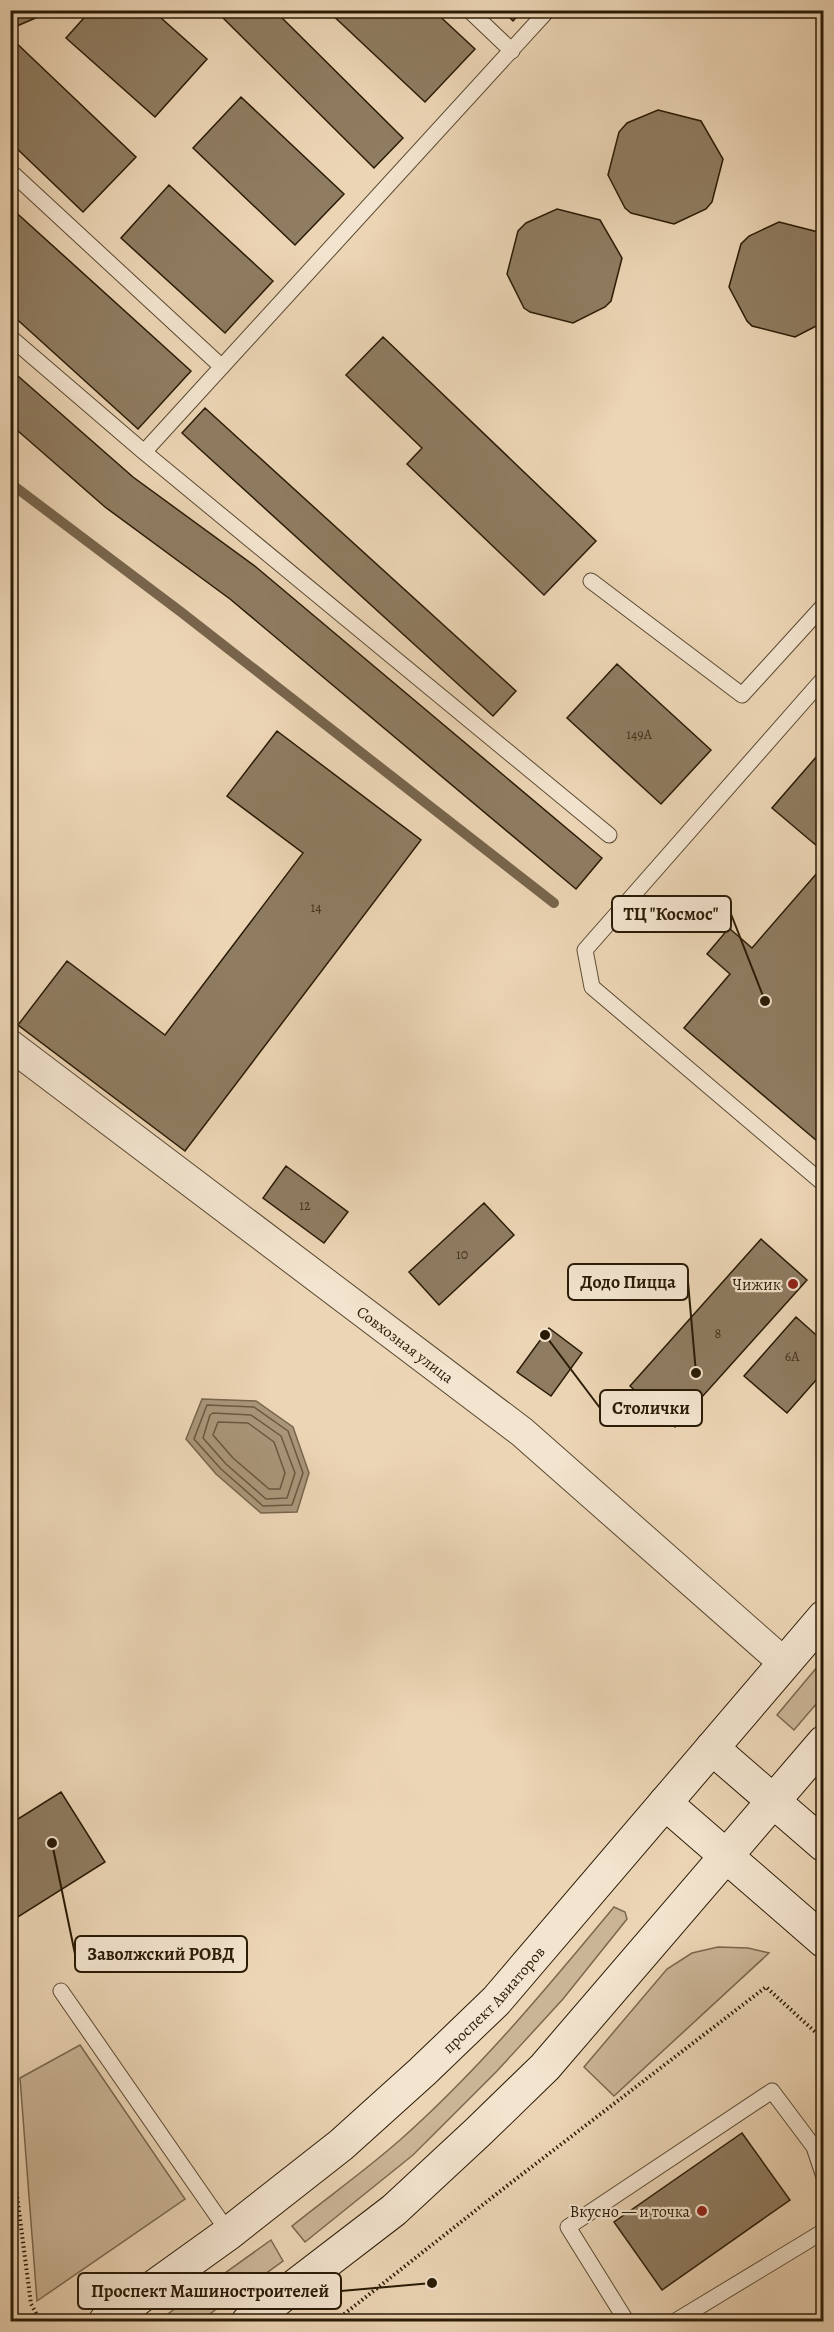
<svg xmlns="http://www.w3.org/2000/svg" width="834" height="2332" font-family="Alegreya,serif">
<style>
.green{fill:#cbb597;stroke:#7a684e;stroke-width:1.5}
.water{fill:#aa967a;stroke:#77654c;stroke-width:1.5}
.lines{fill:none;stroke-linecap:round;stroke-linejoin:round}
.shore{stroke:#6a5840;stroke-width:1.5}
.stream{stroke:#77654c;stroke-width:10}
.building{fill:#8f7c61;stroke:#2a1b06;stroke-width:1.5}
.service-casing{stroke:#5a4a32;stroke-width:17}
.minor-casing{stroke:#5a4a32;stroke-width:32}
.secondary-casing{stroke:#2a1b06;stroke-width:35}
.path{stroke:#2a1b06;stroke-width:4;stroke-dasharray:1.5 3;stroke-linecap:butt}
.service{stroke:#f3e4cf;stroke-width:15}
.minor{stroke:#f3e4cf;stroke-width:30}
.secondary{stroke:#f3e4cf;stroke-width:33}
.poi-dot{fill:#8f2418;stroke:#f3e4cf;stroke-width:2}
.labels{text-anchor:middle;stroke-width:4.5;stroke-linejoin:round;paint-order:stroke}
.number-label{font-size:14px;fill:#43331d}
.poi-label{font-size:16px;fill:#2a1b06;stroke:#f3e4cf;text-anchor:end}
.street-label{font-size:16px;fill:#2a1b06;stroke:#f3e4cf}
.leader{fill:none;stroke:#2a1b06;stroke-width:2}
.callout-dot{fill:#2a1b06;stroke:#f3e4cf;stroke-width:2}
.callout{fill:#f3e4cf;stroke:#2a1b06;stroke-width:2}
.callout-label{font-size:18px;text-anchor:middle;font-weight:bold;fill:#2a1b06}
</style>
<rect width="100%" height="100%" fill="#ecd5b5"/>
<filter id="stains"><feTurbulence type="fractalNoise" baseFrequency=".00333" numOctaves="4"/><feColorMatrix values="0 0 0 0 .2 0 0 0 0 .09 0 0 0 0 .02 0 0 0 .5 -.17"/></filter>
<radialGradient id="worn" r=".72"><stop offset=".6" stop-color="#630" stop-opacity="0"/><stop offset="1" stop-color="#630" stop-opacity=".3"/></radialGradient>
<path class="green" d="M823,1660V1696L794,1730L777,1715Z
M614,1907L625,1912L627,1919L563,1999L497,2071L413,2155L305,2242L292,2226C328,2197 366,2170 400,2140C478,2071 547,1988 614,1907Z
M718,1947L748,1948L769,1953L614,2096L584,2067L667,1969L692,1953Z
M80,2045L185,2199L37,2301L20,2078Z
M271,2240L283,2261L200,2321H158Z"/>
<path class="water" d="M202,1399L256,1401L293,1427L309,1473L297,1512L261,1513L216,1474L186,1439Z"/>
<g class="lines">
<path class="shore" d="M207,1405L254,1407L288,1431L303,1473L292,1505L263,1506L221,1469L194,1439Z
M213,1413L251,1415L281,1436L295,1473L287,1498L266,1499L226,1464L203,1438L210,1415Z
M218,1422L248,1423L274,1442L285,1473L280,1489H269L233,1458L213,1435Z"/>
<path class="stream" d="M10,483L181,612L554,903"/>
</g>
<path class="building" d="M10,10H54L10,29Z
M91,10H152L207,59L155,117L66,38Z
M215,10H274L403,138L374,168Z
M327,10H433L475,49L425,102Z
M502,10H523L513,21Z
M10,37L136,157L83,212L10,142Z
M241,97L344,194L295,245L193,148Z
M658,110L701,121L723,159L712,202L706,209L674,224L631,213L625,208L608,175L619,132L627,123Z
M169,185L273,281L225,333L121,238Z
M10,207L191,371L138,429L10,313Z
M557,209L600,220L622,258L611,301L605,307L573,323L530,312L524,308L507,274L518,231L526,223Z
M779,222L822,233L824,236V322L795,337L752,326L747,321L729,287L741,244L749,236Z
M383,337L596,541L544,595L407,464L422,448L346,375Z
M10,369L133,477L256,567L602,858L576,889L230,599L105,507L10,424Z
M205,408L516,691L493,716L182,433Z
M617,664L711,750L661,804L567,718Z
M277,731L421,840L185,1151L18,1025L67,961L165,1035L303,853L227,796Z
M824,748V852L772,808Z
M824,865V1147L684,1028L730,974L707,954L729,928L752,948Z
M286,1166L348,1212L324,1243L263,1198Z
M484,1203L514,1235L439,1305L409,1272Z
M761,1239L807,1280L675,1427L630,1386Z
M796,1317L824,1342V1371L787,1413L744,1376Z
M549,1328L582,1353L551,1396L517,1372Z
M61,1792L105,1862L10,1922V1824Z
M742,2133L790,2200L662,2290L614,2222Z
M824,2314V2322H818L816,2319Z"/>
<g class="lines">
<defs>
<path id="service" d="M469,10L512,51
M548,10L144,452L609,835
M10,171L222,367
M10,337L144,452
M591,581L742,695L824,605
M824,678L585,950L592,987L824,1184
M61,1991L229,2233
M814,2147L824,2177
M627,2322L568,2227L772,2091L814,2147L824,2151
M674,2322L824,2231"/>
<g id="minor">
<path id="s1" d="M10,1045L522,1432L784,1663"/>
</g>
<g id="secondary">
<path d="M712,1748L824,1845"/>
<path d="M665,1803L824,1941"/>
<path id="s2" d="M105,2322L229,2233L341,2145L422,2072L496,2001L824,1617"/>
<path d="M248,2322L394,2210L478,2132L545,2067L824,1742"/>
</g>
</defs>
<use href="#service" class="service-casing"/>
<use href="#minor" class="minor-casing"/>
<use href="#secondary" class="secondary-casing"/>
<path class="path" d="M12,2031V2157L31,2304L41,2322
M346,2322L343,2315L499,2192L766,1987L824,2040"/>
<use href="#service" class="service"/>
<use href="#minor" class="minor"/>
<use href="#secondary" class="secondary"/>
</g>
<g class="poi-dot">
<circle cx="793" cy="1284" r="6"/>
<circle cx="702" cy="2211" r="6"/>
</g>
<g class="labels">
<g class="number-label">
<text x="639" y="739">149А</text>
<text x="316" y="912">14</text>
<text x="305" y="1210">12</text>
<text x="462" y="1259">10</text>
<text x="718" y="1338">8</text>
<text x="792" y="1361">6А</text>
</g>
<g class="poi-label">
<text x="781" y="1290">Чижик</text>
<text x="690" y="2217">Вкусно — и точка</text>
</g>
<g class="street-label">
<text dy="6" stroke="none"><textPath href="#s1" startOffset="496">Совхозная улица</textPath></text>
<text dy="6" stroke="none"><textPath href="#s2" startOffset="506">проспект Авиаторов</textPath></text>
</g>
</g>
<path class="leader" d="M765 1001L731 914M696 1373L688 1282M545 1335L600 1408M52 1843L75 1954M432 2283L341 2291"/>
<g class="callout-dot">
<circle cx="765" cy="1001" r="6"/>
<circle cx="696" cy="1373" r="6"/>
<circle cx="545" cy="1335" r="6"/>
<circle cx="52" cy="1843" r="6"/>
<circle cx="432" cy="2283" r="6"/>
</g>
<g class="callout">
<rect x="612" y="896" width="119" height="36" rx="6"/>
<rect x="568" y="1264" width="120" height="36" rx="6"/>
<rect x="600" y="1390" width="102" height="36" rx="6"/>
<rect x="75" y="1936" width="172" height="36" rx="6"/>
<rect x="78" y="2273" width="263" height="36" rx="6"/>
</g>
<g class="callout-label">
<text x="671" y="920">ТЦ "Космос"</text>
<text x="628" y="1288">Додо Пицца</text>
<text x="651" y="1414">Столички</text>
<text x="161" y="1960">Заволжский РОВД</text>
<text x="210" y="2297">Проспект Машиностроителей</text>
</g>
<rect width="834" height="2332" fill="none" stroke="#ecd5b5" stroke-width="36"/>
<rect x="12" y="12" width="810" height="2308" fill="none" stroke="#2a1b06" stroke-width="3"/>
<rect x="18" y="18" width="798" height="2296" fill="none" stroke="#2a1b06" stroke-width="1.5"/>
<rect width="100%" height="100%" filter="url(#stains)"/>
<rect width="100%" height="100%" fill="url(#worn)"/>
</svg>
